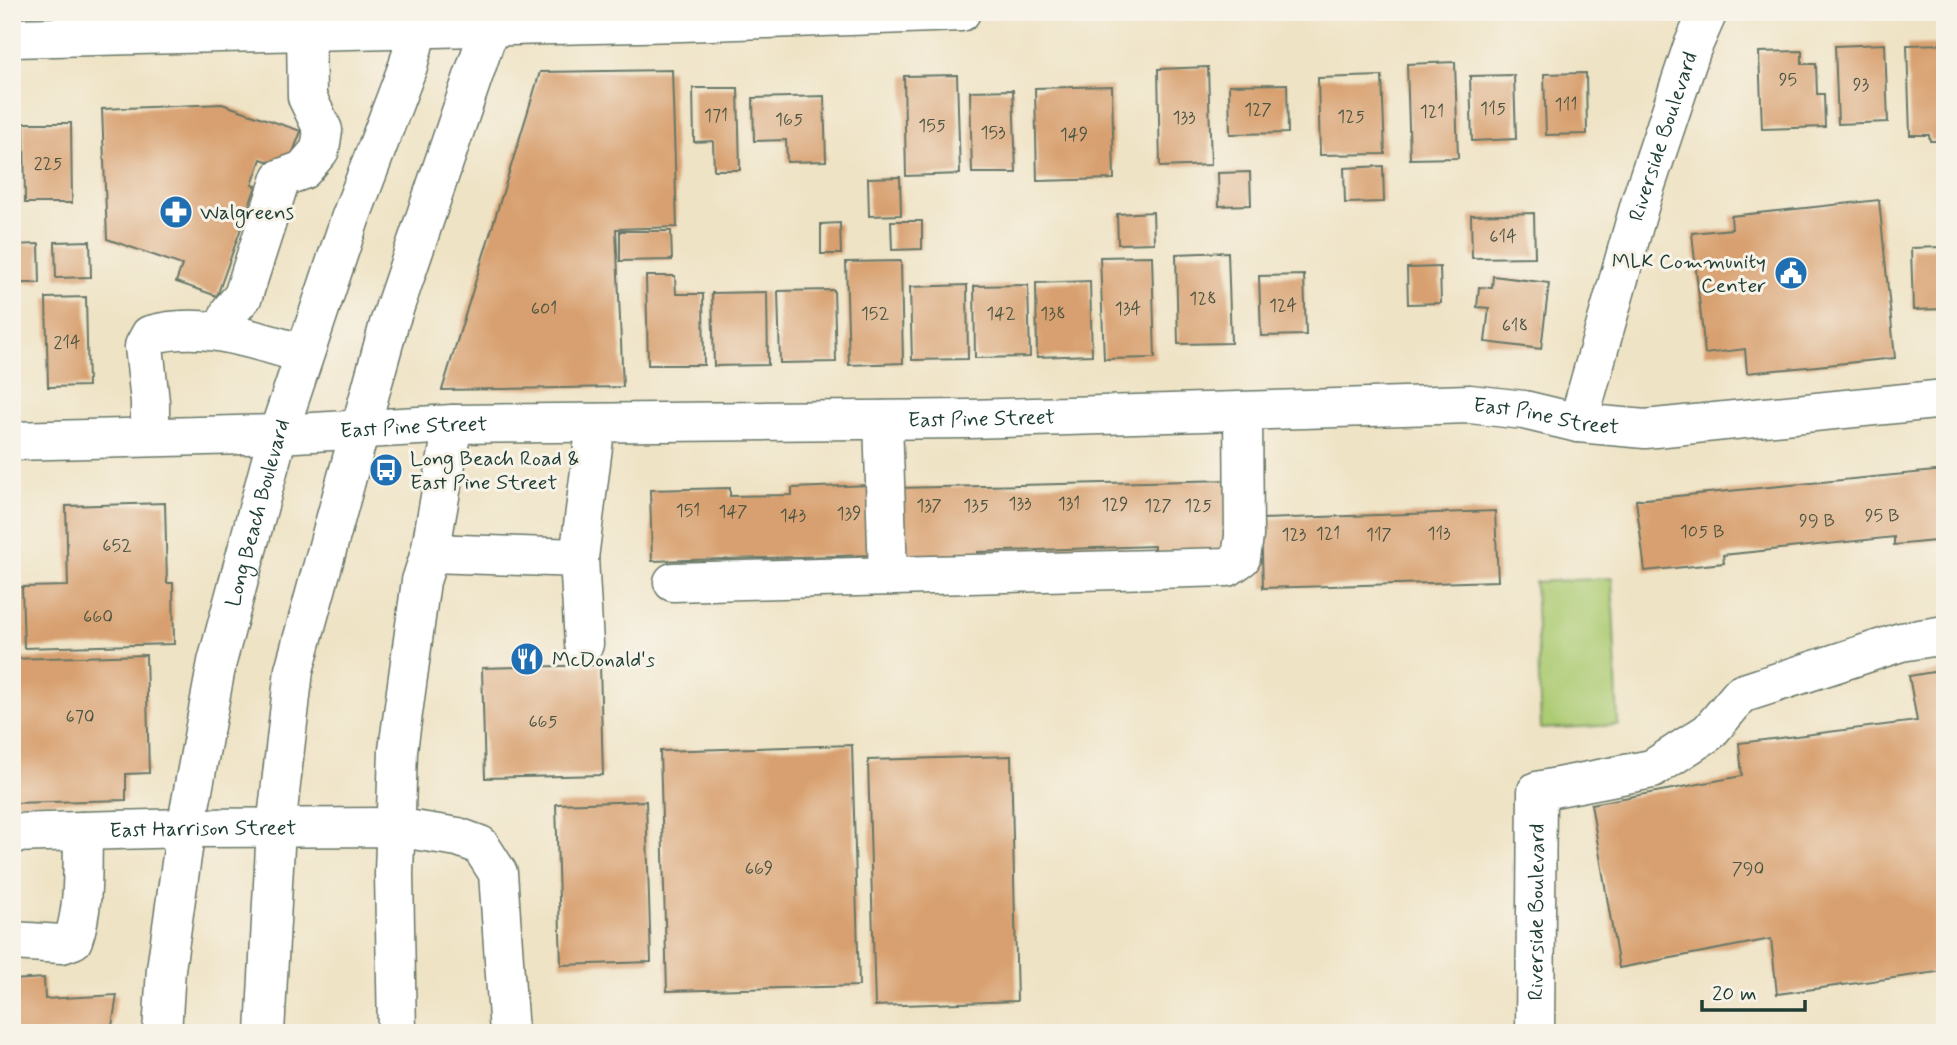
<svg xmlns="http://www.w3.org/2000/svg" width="1957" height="1045" font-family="Mynerve,sans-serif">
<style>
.green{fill:#accb72;stroke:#668453;stroke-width:2}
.building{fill:#d8a06f}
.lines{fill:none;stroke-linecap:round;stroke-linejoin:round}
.minor-casing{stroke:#687767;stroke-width:41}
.major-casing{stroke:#687767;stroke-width:41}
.minor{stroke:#fff;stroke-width:38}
.major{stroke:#fff;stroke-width:38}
.labels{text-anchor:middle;stroke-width:6;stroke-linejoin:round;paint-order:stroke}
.number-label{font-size:18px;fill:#4d5643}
.street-label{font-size:21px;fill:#1f3d34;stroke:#f7f3e8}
.poi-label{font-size:21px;fill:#1f3d34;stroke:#f7f3e8;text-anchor:start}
</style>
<rect width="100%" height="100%" fill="#f7f3e8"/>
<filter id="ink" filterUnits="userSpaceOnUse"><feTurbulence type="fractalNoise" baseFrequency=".0143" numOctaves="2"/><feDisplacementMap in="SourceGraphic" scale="14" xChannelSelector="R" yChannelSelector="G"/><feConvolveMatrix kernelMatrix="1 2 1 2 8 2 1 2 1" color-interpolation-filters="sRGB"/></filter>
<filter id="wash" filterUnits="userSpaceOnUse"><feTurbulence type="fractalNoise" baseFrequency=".00686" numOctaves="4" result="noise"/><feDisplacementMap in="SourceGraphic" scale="28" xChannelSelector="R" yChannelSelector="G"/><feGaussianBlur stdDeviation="1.57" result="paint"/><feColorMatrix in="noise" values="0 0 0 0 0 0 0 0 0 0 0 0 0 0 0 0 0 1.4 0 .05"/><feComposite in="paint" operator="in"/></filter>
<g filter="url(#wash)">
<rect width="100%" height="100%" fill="#efe3c5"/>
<path class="green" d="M1612,578L1618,725L1541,729L1535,582Z"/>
<g id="blocks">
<path class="building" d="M1885,44L1888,122L1838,124L1835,46Z
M1945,44V141H1930L1929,135H1910L1907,45Z
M1802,51V64H1816L1817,94H1824L1825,127L1762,129L1759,52Z
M1455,62L1458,158L1410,159L1407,64Z
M1208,67L1211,165L1160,167L1158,69Z
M672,70L677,227L616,229L623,387L442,390L540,72Z
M1586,73L1587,134L1546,135L1544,74Z
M957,75L960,174L906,176L904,76Z
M1514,75L1516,139L1472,141L1470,76Z
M1382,76L1385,154L1320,155L1318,78Z
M1287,84L1288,133L1230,134L1229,85Z
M1112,86L1114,179L1037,181L1035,88Z
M693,88H738L740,170H714L713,141L694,142Z
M1013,90L1016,173H972L970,91Z
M824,96L826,161L787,162L786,140L754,141L753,98Z
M222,104L301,131L287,168L261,159L252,185L256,186L217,296L176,282L182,265L107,239L102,109Z
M24,123H71L72,203H25Z
M1383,166L1384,202L1345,203L1344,168Z
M1250,172L1251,205L1219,206L1218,173Z
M900,177L901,215L869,216L868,178Z
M1879,200L1895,358L1747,373L1745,349L1705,354L1692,233L1732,229L1731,216Z
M1153,212L1154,243L1118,244L1117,214Z
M1534,213L1535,257L1472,258L1471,215Z
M891,221H922V249L892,250Z
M840,223L841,254H821V224Z
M620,231H671L672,260L620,261Z
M90,241L91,277L56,278L55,242Z
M39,244L40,283H12V245Z
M1943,247L1945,309L1913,310L1911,248Z
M1228,252L1231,343L1178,344L1176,254Z
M1152,256L1155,358L1104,359L1100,257Z
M901,261L903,363L849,365L846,262Z
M1440,267L1441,303L1408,304L1407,268Z
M1304,275L1306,335L1261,336L1259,276Z
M646,276H675L676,294H703L704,365H648Z
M1493,276L1549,283L1541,349L1485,342L1489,308L1477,307L1479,287L1492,288Z
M1090,281L1092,355L1037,357L1036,283Z
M967,285L968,359L912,360L910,287Z
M1028,285L1030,357L975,358L974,286Z
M834,290L836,362L780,363L778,291Z
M767,292L768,365L714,366L712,293Z
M86,297L88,386L48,387L46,298Z
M1945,470V540L1894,545V537L1723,555L1724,563L1645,571L1636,500Z
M1231,480L1233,550L1154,553V546L978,552V557L900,560L898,488Z
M871,485L873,555L652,561L650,490L730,488V496L792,495V488Z
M165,503L167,583H173L174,644L24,648L22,587L68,586L66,506Z
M1495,511L1498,581L1263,588L1261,519Z
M146,655L149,773L126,774V800L12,803V659Z
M600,665L603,775L485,778L482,668Z
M1945,670V971L1777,994L1771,939L1619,968L1591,804L1742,776L1739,743L1917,721L1909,676Z
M852,745L859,986L667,991L660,751Z
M1011,756L1017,1001L875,1006L868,760Z
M646,801L651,962L561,965L556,804Z
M44,978L45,999L117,995L111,1033H12V980Z"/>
</g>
</g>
<g filter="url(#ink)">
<use href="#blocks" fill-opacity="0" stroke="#687767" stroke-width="2"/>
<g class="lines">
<defs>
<g id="minor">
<path d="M12,38L682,22L961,12"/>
<path d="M222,331L231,310L243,296L281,178L303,170L320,150L323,130L307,97L306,30"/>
<path d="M883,420L888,576"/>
<path id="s1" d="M1578,423L1642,197L1692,48L1708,12"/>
<path d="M150,437V402L144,346L150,335C202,320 254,340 304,354"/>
<path id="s2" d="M12,441L278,434L453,424L970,419L1470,404L1524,410L1578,423L1645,429L1945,399"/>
<path d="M430,553L579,558L584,644"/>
<path d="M579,558L596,423"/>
<path d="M673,582L1228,567L1241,558L1244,536L1243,411"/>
<path id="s3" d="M12,833L186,828L394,827L458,837L480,845L498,873L509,1033"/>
<path d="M12,941L62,944L73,940C85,906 82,867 83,831"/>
<path d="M397,1033L394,874L398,750L421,581L430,553L453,424"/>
<path id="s4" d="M1535,1033L1537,791L1652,769L1709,732L1741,694L1901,642L1945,635"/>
</g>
<g id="major">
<path id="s5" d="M162,1033L166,969L186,828L217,662L278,434L350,219L408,66L418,28L425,12"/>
<path d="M265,1033L276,828L294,670L389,324L495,12"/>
</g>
</defs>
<use href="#minor" class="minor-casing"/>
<use href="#major" class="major-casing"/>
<use href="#minor" class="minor"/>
<use href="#major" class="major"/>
</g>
</g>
<defs>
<symbol id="pharmacy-disc" viewBox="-11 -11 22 22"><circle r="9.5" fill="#1f6fb2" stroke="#f7f3e8"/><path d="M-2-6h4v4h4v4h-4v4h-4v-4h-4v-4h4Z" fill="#fff"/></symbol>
<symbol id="civic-disc" viewBox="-11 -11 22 22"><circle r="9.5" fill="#1f6fb2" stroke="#f7f3e8"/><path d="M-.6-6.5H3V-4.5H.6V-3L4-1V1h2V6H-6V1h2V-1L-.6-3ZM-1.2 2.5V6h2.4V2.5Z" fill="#fff"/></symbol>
<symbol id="bus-disc" viewBox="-11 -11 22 22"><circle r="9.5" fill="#1f6fb2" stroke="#f7f3e8"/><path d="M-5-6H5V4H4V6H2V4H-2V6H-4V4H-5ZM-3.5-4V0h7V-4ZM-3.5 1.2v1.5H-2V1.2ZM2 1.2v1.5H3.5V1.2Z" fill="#fff"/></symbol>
<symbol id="restaurant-disc" viewBox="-11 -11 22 22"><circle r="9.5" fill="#1f6fb2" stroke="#f7f3e8"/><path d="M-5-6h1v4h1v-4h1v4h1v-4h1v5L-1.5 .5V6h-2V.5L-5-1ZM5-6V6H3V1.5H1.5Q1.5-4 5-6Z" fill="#fff"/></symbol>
</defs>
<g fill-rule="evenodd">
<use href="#pharmacy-disc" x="157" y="193" width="38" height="38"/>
<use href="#civic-disc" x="1772" y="254" width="38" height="38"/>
<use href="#bus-disc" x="367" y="451" width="38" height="38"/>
<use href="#restaurant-disc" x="508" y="640" width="38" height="38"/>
</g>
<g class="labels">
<g class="number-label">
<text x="1788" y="85">95</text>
<text x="1861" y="90">93</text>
<text x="1566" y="110">111</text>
<text x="1493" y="114">115</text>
<text x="1258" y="115">127</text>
<text x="1432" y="117">121</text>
<text x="716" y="121">171</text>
<text x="1351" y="122">125</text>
<text x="1184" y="123">133</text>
<text x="789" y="125">165</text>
<text x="932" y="131">155</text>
<text x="993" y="138">153</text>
<text x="1074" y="140">149</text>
<text x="48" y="169">225</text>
<text x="1503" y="242">614</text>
<text x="1203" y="304">128</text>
<text x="1283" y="311">124</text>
<text x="544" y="314">601</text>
<text x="1128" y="314">134</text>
<text x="875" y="319">152</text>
<text x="1001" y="319">142</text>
<text x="1053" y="319">138</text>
<text x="1515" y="331">618</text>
<text x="67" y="348">214</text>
<text x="1020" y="509">133</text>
<text x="1069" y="509">131</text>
<text x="1115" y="510">129</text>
<text x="929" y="511">137</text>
<text x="976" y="511">135</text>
<text x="1158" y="511">127</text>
<text x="1198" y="511">125</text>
<text x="688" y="516">151</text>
<text x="733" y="517">147</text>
<text x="849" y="519">139</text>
<text x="793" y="521">143</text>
<text x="1882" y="521">95 B</text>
<text x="1817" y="526">99 B</text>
<text x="1702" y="537">105 B</text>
<text x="1328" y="539">121</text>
<text x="1439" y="539">113</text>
<text x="1294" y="540">123</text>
<text x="1379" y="540">117</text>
<text x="117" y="551">652</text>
<text x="98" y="622">660</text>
<text x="80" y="722">670</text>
<text x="543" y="727">665</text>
<text x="759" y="874">669</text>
<text x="1748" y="874">790</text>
</g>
<g class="street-label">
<text dy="7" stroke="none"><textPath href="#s1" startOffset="299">Riverside Boulevard</textPath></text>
<text dy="7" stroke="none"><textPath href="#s2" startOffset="1536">East Pine Street</textPath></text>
<text dy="7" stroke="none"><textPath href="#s2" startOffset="970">East Pine Street</textPath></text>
<text dy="7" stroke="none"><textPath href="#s2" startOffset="402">East Pine Street</textPath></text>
<text dy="7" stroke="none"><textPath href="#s5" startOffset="530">Long Beach Boulevard</textPath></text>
<text dy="7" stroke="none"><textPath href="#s3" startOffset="191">East Harrison Street</textPath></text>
<text dy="7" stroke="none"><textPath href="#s4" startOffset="121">Riverside Boulevard</textPath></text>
</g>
<g class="poi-label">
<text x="200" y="219">Walgreens</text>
<text x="1766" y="268" text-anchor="end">MLK Community<tspan x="1766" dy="24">Center</tspan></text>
<text x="410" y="465">Long Beach Road &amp;<tspan x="410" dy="24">East Pine Street</tspan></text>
<text x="552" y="666">McDonald's</text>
</g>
</g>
<rect width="1957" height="1045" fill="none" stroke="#f7f3e8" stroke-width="42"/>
<path d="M1702 1000v10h103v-10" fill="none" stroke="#1f3d34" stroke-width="3.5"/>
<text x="1712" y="1000" font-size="21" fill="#1f3d34" stroke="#f7f3e8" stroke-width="5" paint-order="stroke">20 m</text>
</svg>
